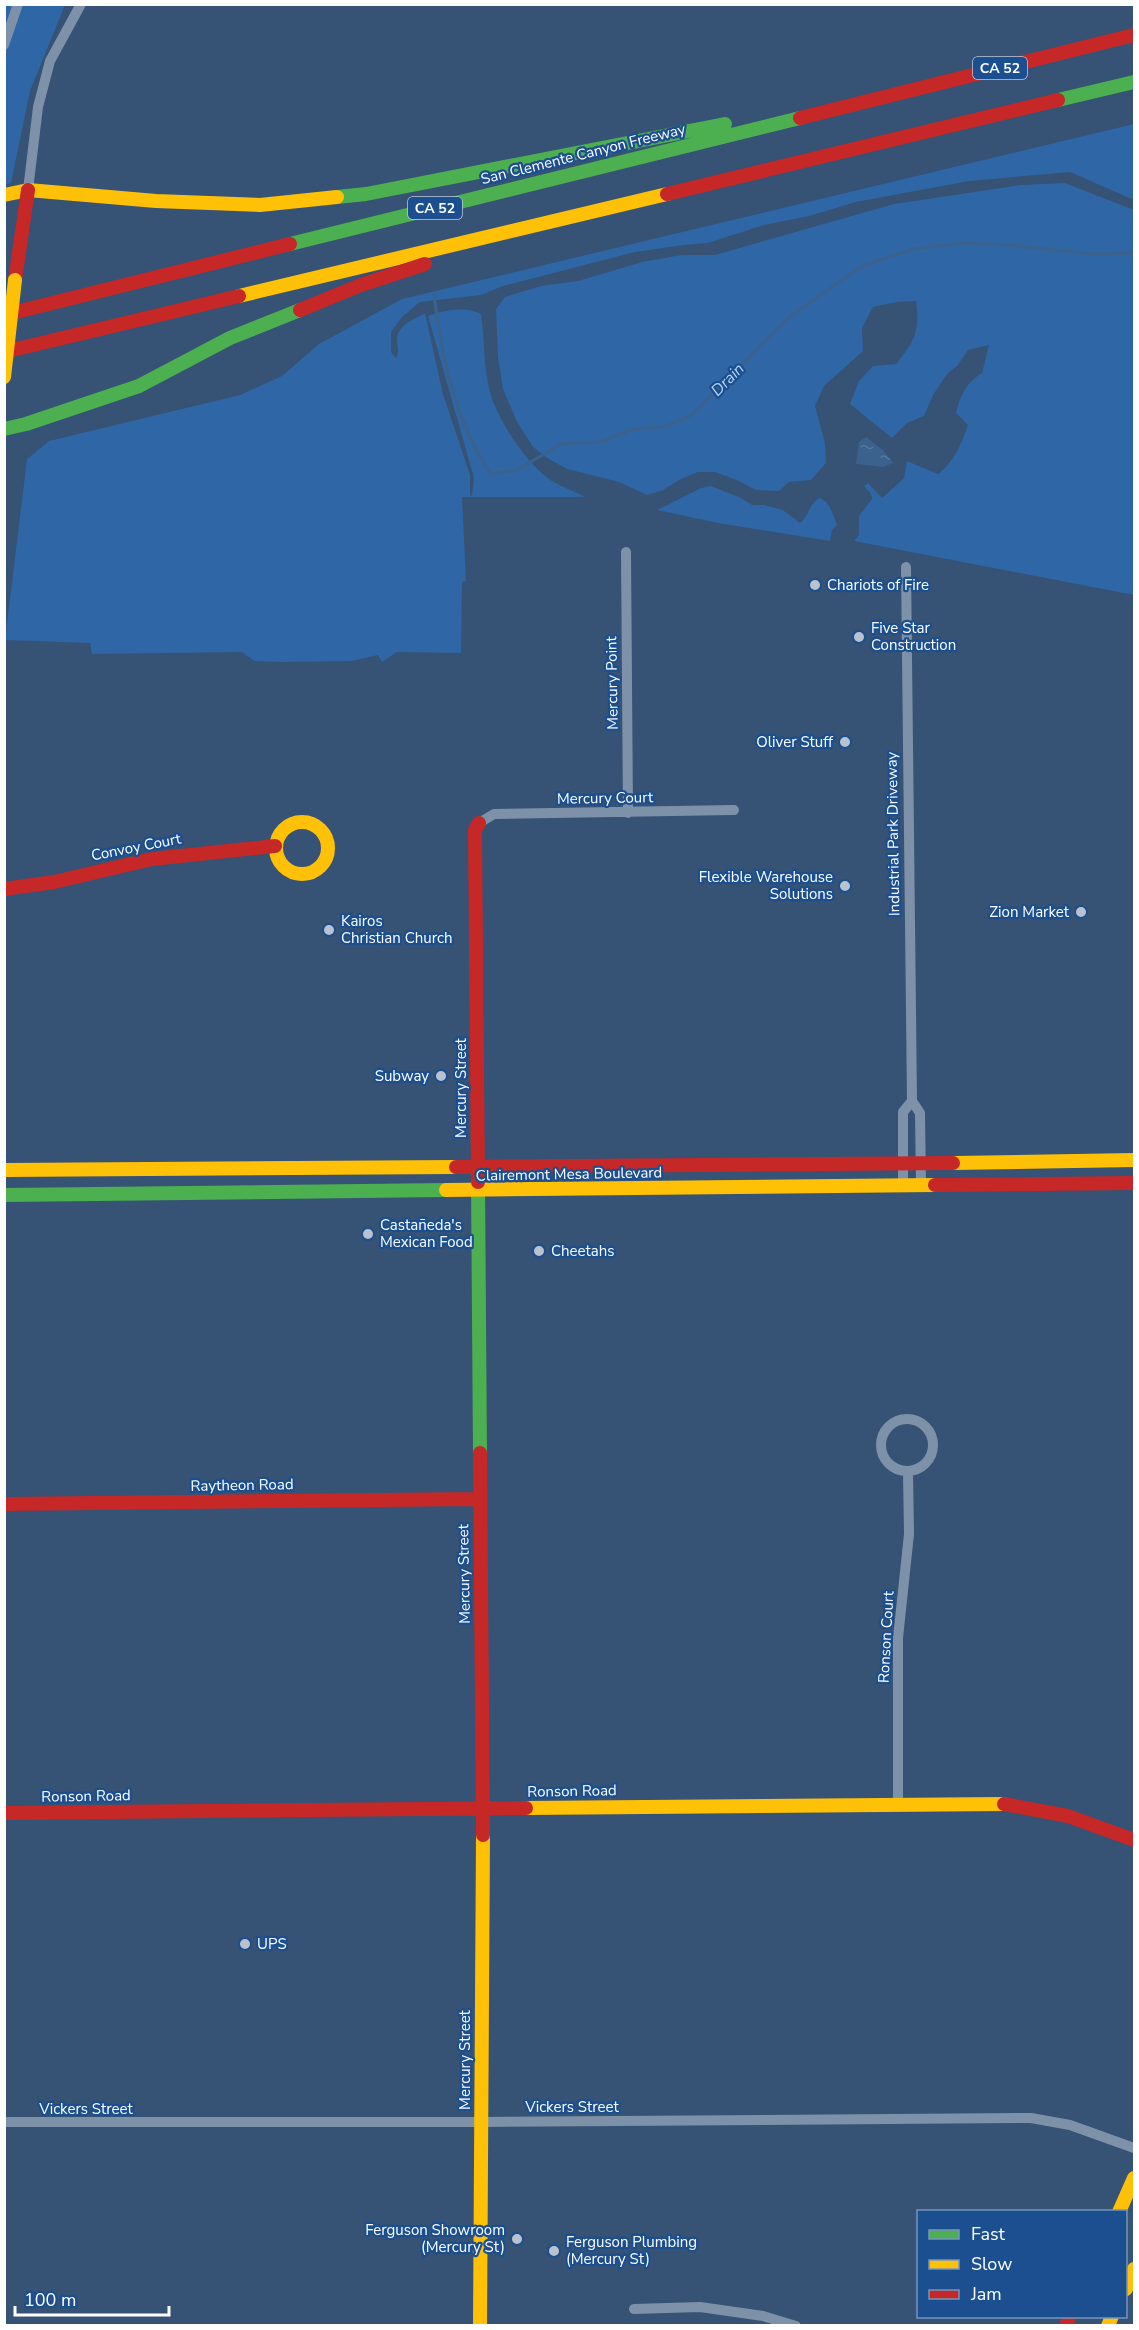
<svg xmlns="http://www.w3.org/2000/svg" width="1139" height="2330" font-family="'Nunito Sans',sans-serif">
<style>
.green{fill:#2f66a5}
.water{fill:url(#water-ripples)}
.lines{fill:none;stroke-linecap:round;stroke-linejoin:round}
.stream{stroke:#3b618d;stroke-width:3}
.street{stroke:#7d92a8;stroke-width:10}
.fast{stroke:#4caf50;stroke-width:14}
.slow{stroke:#ffc107;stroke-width:14}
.jam{stroke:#c62828;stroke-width:14}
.slow-bridge{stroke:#ffc107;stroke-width:14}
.poi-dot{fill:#b9c2ce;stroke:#1b4f8f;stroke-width:2}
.labels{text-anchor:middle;stroke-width:4.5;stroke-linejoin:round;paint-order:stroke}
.shield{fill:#1b4f8f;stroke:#bbcadd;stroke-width:1.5}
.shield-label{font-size:14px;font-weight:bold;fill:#fff}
.street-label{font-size:15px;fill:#fff;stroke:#1b4f8f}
.poi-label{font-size:15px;fill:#fff;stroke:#1b4f8f;text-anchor:start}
.water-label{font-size:16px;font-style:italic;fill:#b5d3f5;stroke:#1b4f8f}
</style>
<defs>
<pattern id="water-ripples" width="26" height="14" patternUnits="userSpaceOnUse" patternTransform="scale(1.5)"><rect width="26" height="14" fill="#3b618d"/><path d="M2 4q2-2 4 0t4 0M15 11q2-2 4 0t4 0" fill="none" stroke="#58799e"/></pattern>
</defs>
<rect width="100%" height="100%" fill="#365274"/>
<path class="green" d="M5,5H65L30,91L11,183L5,185Z
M1134,124V200L1070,172L969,181L856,202L809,216L764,225L708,243L684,245L635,252L503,286L481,295L420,302L402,317L391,332V352L396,358C400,351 397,346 397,339C397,325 415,319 425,313L443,394L470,475V496L472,495L474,478L428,316C443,310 467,306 481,314C485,340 483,366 490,392C497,419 528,466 552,481C562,487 574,491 585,497H462L466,581L462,582L461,653L397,652L382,662L378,655L352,661L280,662L254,661L242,652L92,654L90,643L5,640L27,459L49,441L240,395L282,376L319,344L402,299Z
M1065,183L1134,210V595L854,541L859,535V516L872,499L871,494L864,486L868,483L882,498L904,478L907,461L938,474C955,461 961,444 968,425L956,413C961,394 965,384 982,373L989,345L968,350L958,365L947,374L933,395L924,416L907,423L892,438L850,404L859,381L873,366L896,364C915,341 920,331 916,301L897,302L873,307L862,328L863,351L824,386L815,406L825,443L826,463L811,480L789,482L779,491L756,490L739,481L715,472H698L681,479L663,490L647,495L619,482L567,469L547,458L533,447L517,422L503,389L498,357L496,309L505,297L541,286L578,281L642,262L681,255H715L894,204L1021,185Z
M711,486L741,498L752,505H764L783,510L800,523C809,516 809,504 819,498C830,501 833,515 837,525L832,530L830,541L718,523L657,510L701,488Z"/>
<path class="water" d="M866,437L883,450L893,463L883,467L856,464L859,442Z"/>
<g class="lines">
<path class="stream" d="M434,295C442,358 455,421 491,474L517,470L561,444L600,442L630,430L667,426L693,414L788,318L862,266L913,249L962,243L1010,245L1092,254L1134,253"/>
<path class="street" d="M4,45L18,4
M28,190L38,107L50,61L81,4
M626,552L628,813
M906,567L912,1101L920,1113L921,1186
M479,823L494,814L734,810
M903,1186V1112L912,1101
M881 1445a26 26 0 1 1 52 0a26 26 0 1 1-52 0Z
M898,1805V1638L909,1534L908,1472
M4,2122H481L1031,2118L1070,2125L1134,2148
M634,2309L700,2307L763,2316L796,2326"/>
<path class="fast" d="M1058,100L1134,82
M337,197L366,194L725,124
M290,244L800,118
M4,429L26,424L139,386L230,338L300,310
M478,1182L480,1453
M4,1195L446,1190"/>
<path class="slow" d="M4,195L28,190L156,201L260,205L337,197
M239,296L667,194
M276 848a26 26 0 1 1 52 0a26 26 0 1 1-52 0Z
M953,1163L1134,1160
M4,1170L456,1167
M446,1190L935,1185
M526,1808L1004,1804
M1119,2212L1134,2178
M1126,2289L1134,2269
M480,2326L483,1835
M1108,2326L1112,2316"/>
<path class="jam" d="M800,118L1134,35
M667,194L1058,100
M15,280L28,190
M300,310L361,285L425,264
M4,315L290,244
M4,352L239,296
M4,889L54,882L152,859L275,846
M456,1167L953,1163
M478,1182L475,830L479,823
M935,1185L1134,1183
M480,1453L483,1835
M4,1504L479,1499
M1004,1804L1068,1816L1134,1840
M4,1813L526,1808
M1066,2326L1070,2316"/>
<path class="slow-bridge" d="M4,377L15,280"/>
</g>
<g class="poi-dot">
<circle cx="815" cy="585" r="6"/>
<circle cx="859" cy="637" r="6"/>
<circle cx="845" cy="742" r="6"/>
<circle cx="845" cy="886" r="6"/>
<circle cx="1081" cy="912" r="6"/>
<circle cx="329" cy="930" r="6"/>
<circle cx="441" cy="1076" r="6"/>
<circle cx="368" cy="1234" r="6"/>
<circle cx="539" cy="1251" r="6"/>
<circle cx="245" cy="1944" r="6"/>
<circle cx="517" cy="2239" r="6"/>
<circle cx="554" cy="2251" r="6"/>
</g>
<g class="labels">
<g class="shield">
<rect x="973" y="57" width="54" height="22" rx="4.5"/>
<rect x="408" y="197" width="54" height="22" rx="4.5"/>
</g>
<g class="shield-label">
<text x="1000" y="73">CA 52</text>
<text x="435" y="213">CA 52</text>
</g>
<g class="street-label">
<text transform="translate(583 154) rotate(-14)" y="5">San Clemente Canyon Freeway</text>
<text transform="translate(612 683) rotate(-91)" y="5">Mercury Point</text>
<text transform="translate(605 798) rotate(-1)" y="5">Mercury Court</text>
<text transform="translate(893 834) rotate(-91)" y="5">Industrial Park Driveway</text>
<text transform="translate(136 847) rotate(-11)" y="5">Convoy Court</text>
<text transform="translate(461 1088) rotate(-90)" y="5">Mercury Street</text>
<text transform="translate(569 1174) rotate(-1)" y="5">Clairemont Mesa Boulevard</text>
<text transform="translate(242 1485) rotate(-1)" y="5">Raytheon Road</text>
<text transform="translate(464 1574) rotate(-91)" y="5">Mercury Street</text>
<text transform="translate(886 1637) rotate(-87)" y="5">Ronson Court</text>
<text transform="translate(572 1791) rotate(-1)" y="5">Ronson Road</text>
<text transform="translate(86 1796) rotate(-1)" y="5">Ronson Road</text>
<text transform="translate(465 2060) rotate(-90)" y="5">Mercury Street</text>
<text x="572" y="2112">Vickers Street</text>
<text x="86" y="2114">Vickers Street</text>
</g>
<g class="poi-label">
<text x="827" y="590">Chariots of Fire</text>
<text x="871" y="633">Five Star<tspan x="871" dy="17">Construction</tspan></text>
<text x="833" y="747" text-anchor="end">Oliver Stuff</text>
<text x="833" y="882" text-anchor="end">Flexible Warehouse<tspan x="833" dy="17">Solutions</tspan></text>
<text x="1069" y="917" text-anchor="end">Zion Market</text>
<text x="341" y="926">Kairos<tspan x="341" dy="17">Christian Church</tspan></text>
<text x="429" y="1081" text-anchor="end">Subway</text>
<text x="380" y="1230">Castañeda's<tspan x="380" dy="17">Mexican Food</tspan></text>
<text x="551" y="1256">Cheetahs</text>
<text x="257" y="1949">UPS</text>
<text x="505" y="2235" text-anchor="end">Ferguson Showroom<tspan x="505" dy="17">(Mercury St)</tspan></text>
<text x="566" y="2247">Ferguson Plumbing<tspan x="566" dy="17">(Mercury St)</tspan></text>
</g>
<g class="water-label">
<text transform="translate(727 379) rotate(-45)" y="6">Drain</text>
</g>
</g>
<rect width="1139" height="2330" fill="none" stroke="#ffffff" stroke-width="12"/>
<rect x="917" y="2210" width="210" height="108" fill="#1b4f8f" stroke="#7695bc" stroke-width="1.5"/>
<rect x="929" y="2230" width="30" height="9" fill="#4caf50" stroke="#7695bc" stroke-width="1.5"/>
<text x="971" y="2240" font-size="18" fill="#ffffff">Fast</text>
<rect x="929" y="2260" width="30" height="9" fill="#ffc107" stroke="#7695bc" stroke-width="1.5"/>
<text x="971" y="2270" font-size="18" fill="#ffffff">Slow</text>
<rect x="929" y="2290" width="30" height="9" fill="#c62828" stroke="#7695bc" stroke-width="1.5"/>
<text x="971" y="2300" font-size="18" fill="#ffffff">Jam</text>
<path d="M15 2306v9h154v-9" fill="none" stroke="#ffffff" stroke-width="3"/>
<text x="24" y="2306" font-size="18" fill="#ffffff" stroke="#1b4f8f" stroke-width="4.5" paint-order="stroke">100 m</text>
</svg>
